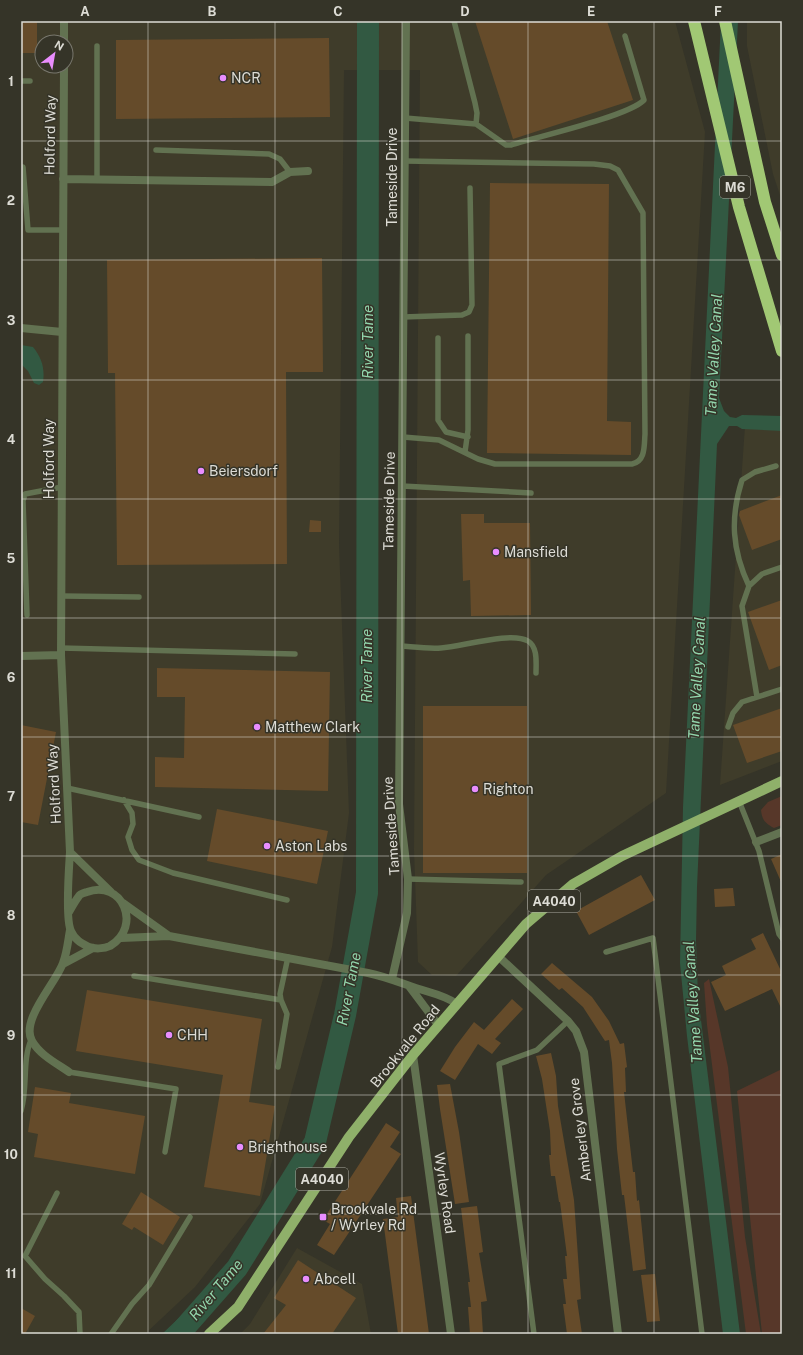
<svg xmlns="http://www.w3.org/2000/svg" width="803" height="1355" font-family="'Public Sans',sans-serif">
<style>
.built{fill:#3f3c2a;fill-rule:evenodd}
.green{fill:#573729}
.water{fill:#325942}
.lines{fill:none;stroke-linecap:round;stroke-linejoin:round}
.river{stroke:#325942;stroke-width:22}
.building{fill:#654b2a}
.lane{stroke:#627251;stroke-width:5.5}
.street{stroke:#627251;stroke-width:8}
.primary{stroke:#8fb06a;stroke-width:10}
.highway{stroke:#a1c874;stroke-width:12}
.grid{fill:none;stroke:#dddcd5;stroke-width:1;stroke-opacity:0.55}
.poi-dot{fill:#e98dfe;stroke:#353428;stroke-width:1.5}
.labels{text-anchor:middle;stroke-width:3;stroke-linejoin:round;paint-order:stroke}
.shield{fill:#353428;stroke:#abaaa1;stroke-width:1}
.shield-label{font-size:13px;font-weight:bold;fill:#dddcd5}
.poi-label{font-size:14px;fill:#dddcd5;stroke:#353428;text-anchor:start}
.street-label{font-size:14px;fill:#dddcd5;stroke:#353428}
.water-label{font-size:15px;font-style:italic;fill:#92d5ac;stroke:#353428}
.neatline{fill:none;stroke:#dddcd5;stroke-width:1.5}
.grid-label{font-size:13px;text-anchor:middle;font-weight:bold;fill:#dddcd5}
</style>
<rect width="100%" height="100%" fill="#353428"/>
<path class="built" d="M21,21H675L705,132L666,793L546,875L456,976L432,975L418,962L414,850L420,70H344L339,545L349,813L332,947L260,1204L195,1287L145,1334H21ZM42,42H66V66H42Z
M747,21H782V201L773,174L747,46Z
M745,426L782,427V761L720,785Z
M297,1248L362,1284L371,1334H240L250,1324Z"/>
<path class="green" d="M782,796V825L774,828C765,823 762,820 761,810L768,802Z
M709,979L728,1067L745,1237L761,1334H746L707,1025L704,983Z
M782,1069V1334H762L737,1091Z"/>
<path class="water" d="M721,21H738L719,398L724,411L730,417L736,418L742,415L782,416V431L742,429L737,426H729L717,444L697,887L696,941L698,996L740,1334H723L687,1036L680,963L683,807Z
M21,345L33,347C42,358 45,369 43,382L39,385L34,383L28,371L21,364Z
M203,1295L220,1302L187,1334H162Z"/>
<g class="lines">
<path class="river" d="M179,1334L237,1268L315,1142L345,1015L367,893L368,21"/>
</g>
<path class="building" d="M21,21H37V53H21Z
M475,21H607L633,100L513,139Z
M329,38L330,117L116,119V40Z
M490,183L609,184L607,421L631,422V455L487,453Z
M322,258L323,372H286L287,564L117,565L115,373H108L107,260Z
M782,495V539L752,550L739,515L740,511Z
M461,514H484V523H530L531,615L471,616L470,580L463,581Z
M310,520L321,521V532H309Z
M782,600V665L769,670L748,612Z
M157,668L330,672L328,791L155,787V757L184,758L185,697H157Z
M423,706H527V873H423Z
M782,708V751L747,763L733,725Z
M21,725L56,732L38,825L21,822Z
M217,809L328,831L317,884L207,861Z
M782,854V884L771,859Z
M641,875L655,900L589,935L576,911Z
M733,888L735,906L715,907L714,889Z
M763,933L782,973V1010L772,989L725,1011L711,982L726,975L722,966L756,949L751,939Z
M552,963L592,997L609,1021L620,1044L624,1043L627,1067L625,1068L626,1092H624L633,1172H635L637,1201L639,1200L646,1269L633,1271L624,1195H622L617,1149L612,1063L609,1040L605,1041L583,1007L562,988L559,990L541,974Z
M87,990L262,1019L249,1102L275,1106L260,1196L204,1187L223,1075L76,1051Z
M512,999L523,1009L495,1039L501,1043L492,1054L478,1044L455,1080L440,1071L455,1047L474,1022L484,1030Z
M551,1053L556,1076L558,1106L574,1200L581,1299L577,1300L582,1334H567L563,1304H566L563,1279H567L565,1256H567L560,1202H559L555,1176H551L549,1155H551L550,1131L542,1079L536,1056Z
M450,1084L459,1132L469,1202L455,1204L440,1109L437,1085Z
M35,1087L71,1093L69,1103L145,1116L135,1174L34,1157L38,1134L28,1132Z
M386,1123L400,1132L390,1147L401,1154L334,1255L317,1245L330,1224L323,1220Z
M141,1192L180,1217L163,1245L134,1227L132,1230L122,1224Z
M411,1196L429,1334H398L383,1219L398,1217L396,1198Z
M477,1206L483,1252L479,1253L487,1301L481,1302L483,1334H470L468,1307H471L468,1282H470L461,1208Z
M298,1260L356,1298L332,1334H263L286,1305L274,1298Z
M655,1274L660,1321L647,1322L641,1275Z
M21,1308L35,1316L25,1334H21Z"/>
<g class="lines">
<path class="lane" d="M454,21L475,103L477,113L476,124
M21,81H30
M405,118L476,124L506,145H511C537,137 629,116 644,100L625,36
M156,150L269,154L280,159L290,172
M23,167L28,230H63
M97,179V46
M403,317L462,315L469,312L472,305L470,188
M438,338V420L446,432L468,437
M403,437L439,440L478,459L495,464H632C646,461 644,445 645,434L643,213L618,170L610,166L594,164L405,161
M465,452L468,430V336
M402,486L531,493
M749,586C732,550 730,518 742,480L755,472L776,466
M62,596L139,597
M27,615L23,501L25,494L62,487
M401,646C414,647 428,649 441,648C461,647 511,631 528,641C538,647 536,663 536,673
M61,648L295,654
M757,697L742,606L749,586L762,574L782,567
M728,727L733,713L742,702L782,689
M67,788L199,817
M124,800L132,813L133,824L128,837L132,850L139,860L173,873L287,900
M739,801L759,851L779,934L782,938
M408,879L521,882
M606,952L653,938L702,1334
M134,976L281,1000
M278,1067L287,1014L281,1000L280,994L288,957
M69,1072L176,1089L165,1152
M21,1111C28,1088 22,1061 31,1040
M57,1193L25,1256L45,1279L64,1296L79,1312L80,1334
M111,1334L132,1304L149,1285L190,1217
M534,1334L499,1064L537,1050L568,1021"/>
<path class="street" d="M64,42V21
M64,66L61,655L70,852
M63,179L272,182L290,172L308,171
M21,328L62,332
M21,656L61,655
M756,842L782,832
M69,912C72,907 75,901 79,896C80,894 84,893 87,892C122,879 143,926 110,946C104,949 94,949 89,947C81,943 75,940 71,931C65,919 69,868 70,852L111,892
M169,936L368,973C383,976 396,981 410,986C426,992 443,994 457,1004
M121,938L169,936L123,903
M498,956L568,1021L576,1031L584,1052L618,1334
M63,964L93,948
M392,979L407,913L408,879L399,804L406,21
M409,986L439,1026
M413,1055L451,1334
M69,1072C56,1063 40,1055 32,1041C20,1020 56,983 63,963C67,953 68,941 70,930"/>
<path class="primary" d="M209,1334L238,1307L349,1137L413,1055L526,924L573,884L622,856L782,781"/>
<path class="highway" d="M694,21L739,207L782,351
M725,21L765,202L782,255"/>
</g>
<path class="grid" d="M148,21V1334M275,21V1334M402,21V1334M528,21V1334M654,21V1334M21,141H782M21,260H782M21,380H782M21,499H782M21,618H782M21,737H782M21,856H782M21,975H782M21,1095H782M21,1214H782"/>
<g class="poi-dot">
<circle cx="223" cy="78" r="4"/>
<circle cx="201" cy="471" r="4"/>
<circle cx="496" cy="552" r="4"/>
<circle cx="257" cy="727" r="4"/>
<circle cx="475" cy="789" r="4"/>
<circle cx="267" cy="846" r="4"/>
<circle cx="169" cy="1035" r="4"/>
<circle cx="240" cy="1147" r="4"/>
<rect x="319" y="1213" width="8" height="8" rx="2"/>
<circle cx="306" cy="1279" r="4"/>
</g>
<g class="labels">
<g class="shield">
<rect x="720" y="176" width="30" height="22" rx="3"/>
<rect x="528" y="890" width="52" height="22" rx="3"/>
<rect x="296" y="1168" width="52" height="22" rx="3"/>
</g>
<g class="shield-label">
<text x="735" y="192">M6</text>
<text x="554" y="906">A4040</text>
<text x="322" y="1184">A4040</text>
</g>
<g class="poi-label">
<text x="231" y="83">NCR</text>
<text x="209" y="476">Beiersdorf</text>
<text x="504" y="557">Mansfield</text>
<text x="265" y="732">Matthew Clark</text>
<text x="483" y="794">Righton</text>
<text x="275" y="851">Aston Labs</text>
<text x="177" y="1040">CHH</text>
<text x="248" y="1152">Brighthouse</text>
<text x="331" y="1214">Brookvale Rd<tspan x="331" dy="16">/ Wyrley Rd</tspan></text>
<text x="314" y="1284">Abcell</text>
</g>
<g class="street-label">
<text transform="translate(50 135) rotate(-89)" y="5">Holford Way</text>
<text transform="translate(392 177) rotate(-90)" y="5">Tameside Drive</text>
<text transform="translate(49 459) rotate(-90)" y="5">Holford Way</text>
<text transform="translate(389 501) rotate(-89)" y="5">Tameside Drive</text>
<text transform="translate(54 784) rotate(-93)" y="5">Holford Way</text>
<text transform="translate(391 826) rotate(-94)" y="5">Tameside Drive</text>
<text transform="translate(405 1046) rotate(-51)" y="5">Brookvale Road</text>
<text transform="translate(580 1130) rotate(-97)" y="5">Amberley Grove</text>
<text transform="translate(445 1193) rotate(82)" y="5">Wyrley Road</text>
</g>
<g class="water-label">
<text transform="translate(368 342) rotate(-90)" y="5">River Tame</text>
<text transform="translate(714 355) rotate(-87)" y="5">Tame Valley Canal</text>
<text transform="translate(367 666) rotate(-90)" y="5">River Tame</text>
<text transform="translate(697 678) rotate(-87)" y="5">Tame Valley Canal</text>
<text transform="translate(349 989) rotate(-79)" y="5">River Tame</text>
<text transform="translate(693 1002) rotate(-94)" y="5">Tame Valley Canal</text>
<text transform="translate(216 1290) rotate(-50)" y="5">River Tame</text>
</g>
</g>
<rect width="803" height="1355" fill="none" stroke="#353428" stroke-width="44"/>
<g transform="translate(54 54) rotate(31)"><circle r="19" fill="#353428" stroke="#78776d"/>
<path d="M0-3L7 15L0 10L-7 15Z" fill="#e98dfe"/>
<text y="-6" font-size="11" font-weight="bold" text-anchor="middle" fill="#dddcd5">N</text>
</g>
<rect x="22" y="22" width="759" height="1311" class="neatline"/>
<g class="grid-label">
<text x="85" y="16">A</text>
<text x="212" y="16">B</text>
<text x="338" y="16">C</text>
<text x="465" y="16">D</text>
<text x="591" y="16">E</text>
<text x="718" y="16">F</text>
<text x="11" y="86">1</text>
<text x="11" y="205">2</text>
<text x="11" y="325">3</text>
<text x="11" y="444">4</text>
<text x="11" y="563">5</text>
<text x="11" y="682">6</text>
<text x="11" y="801">7</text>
<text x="11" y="920">8</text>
<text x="11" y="1040">9</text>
<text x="11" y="1159">10</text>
<text x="11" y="1278">11</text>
</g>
</svg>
